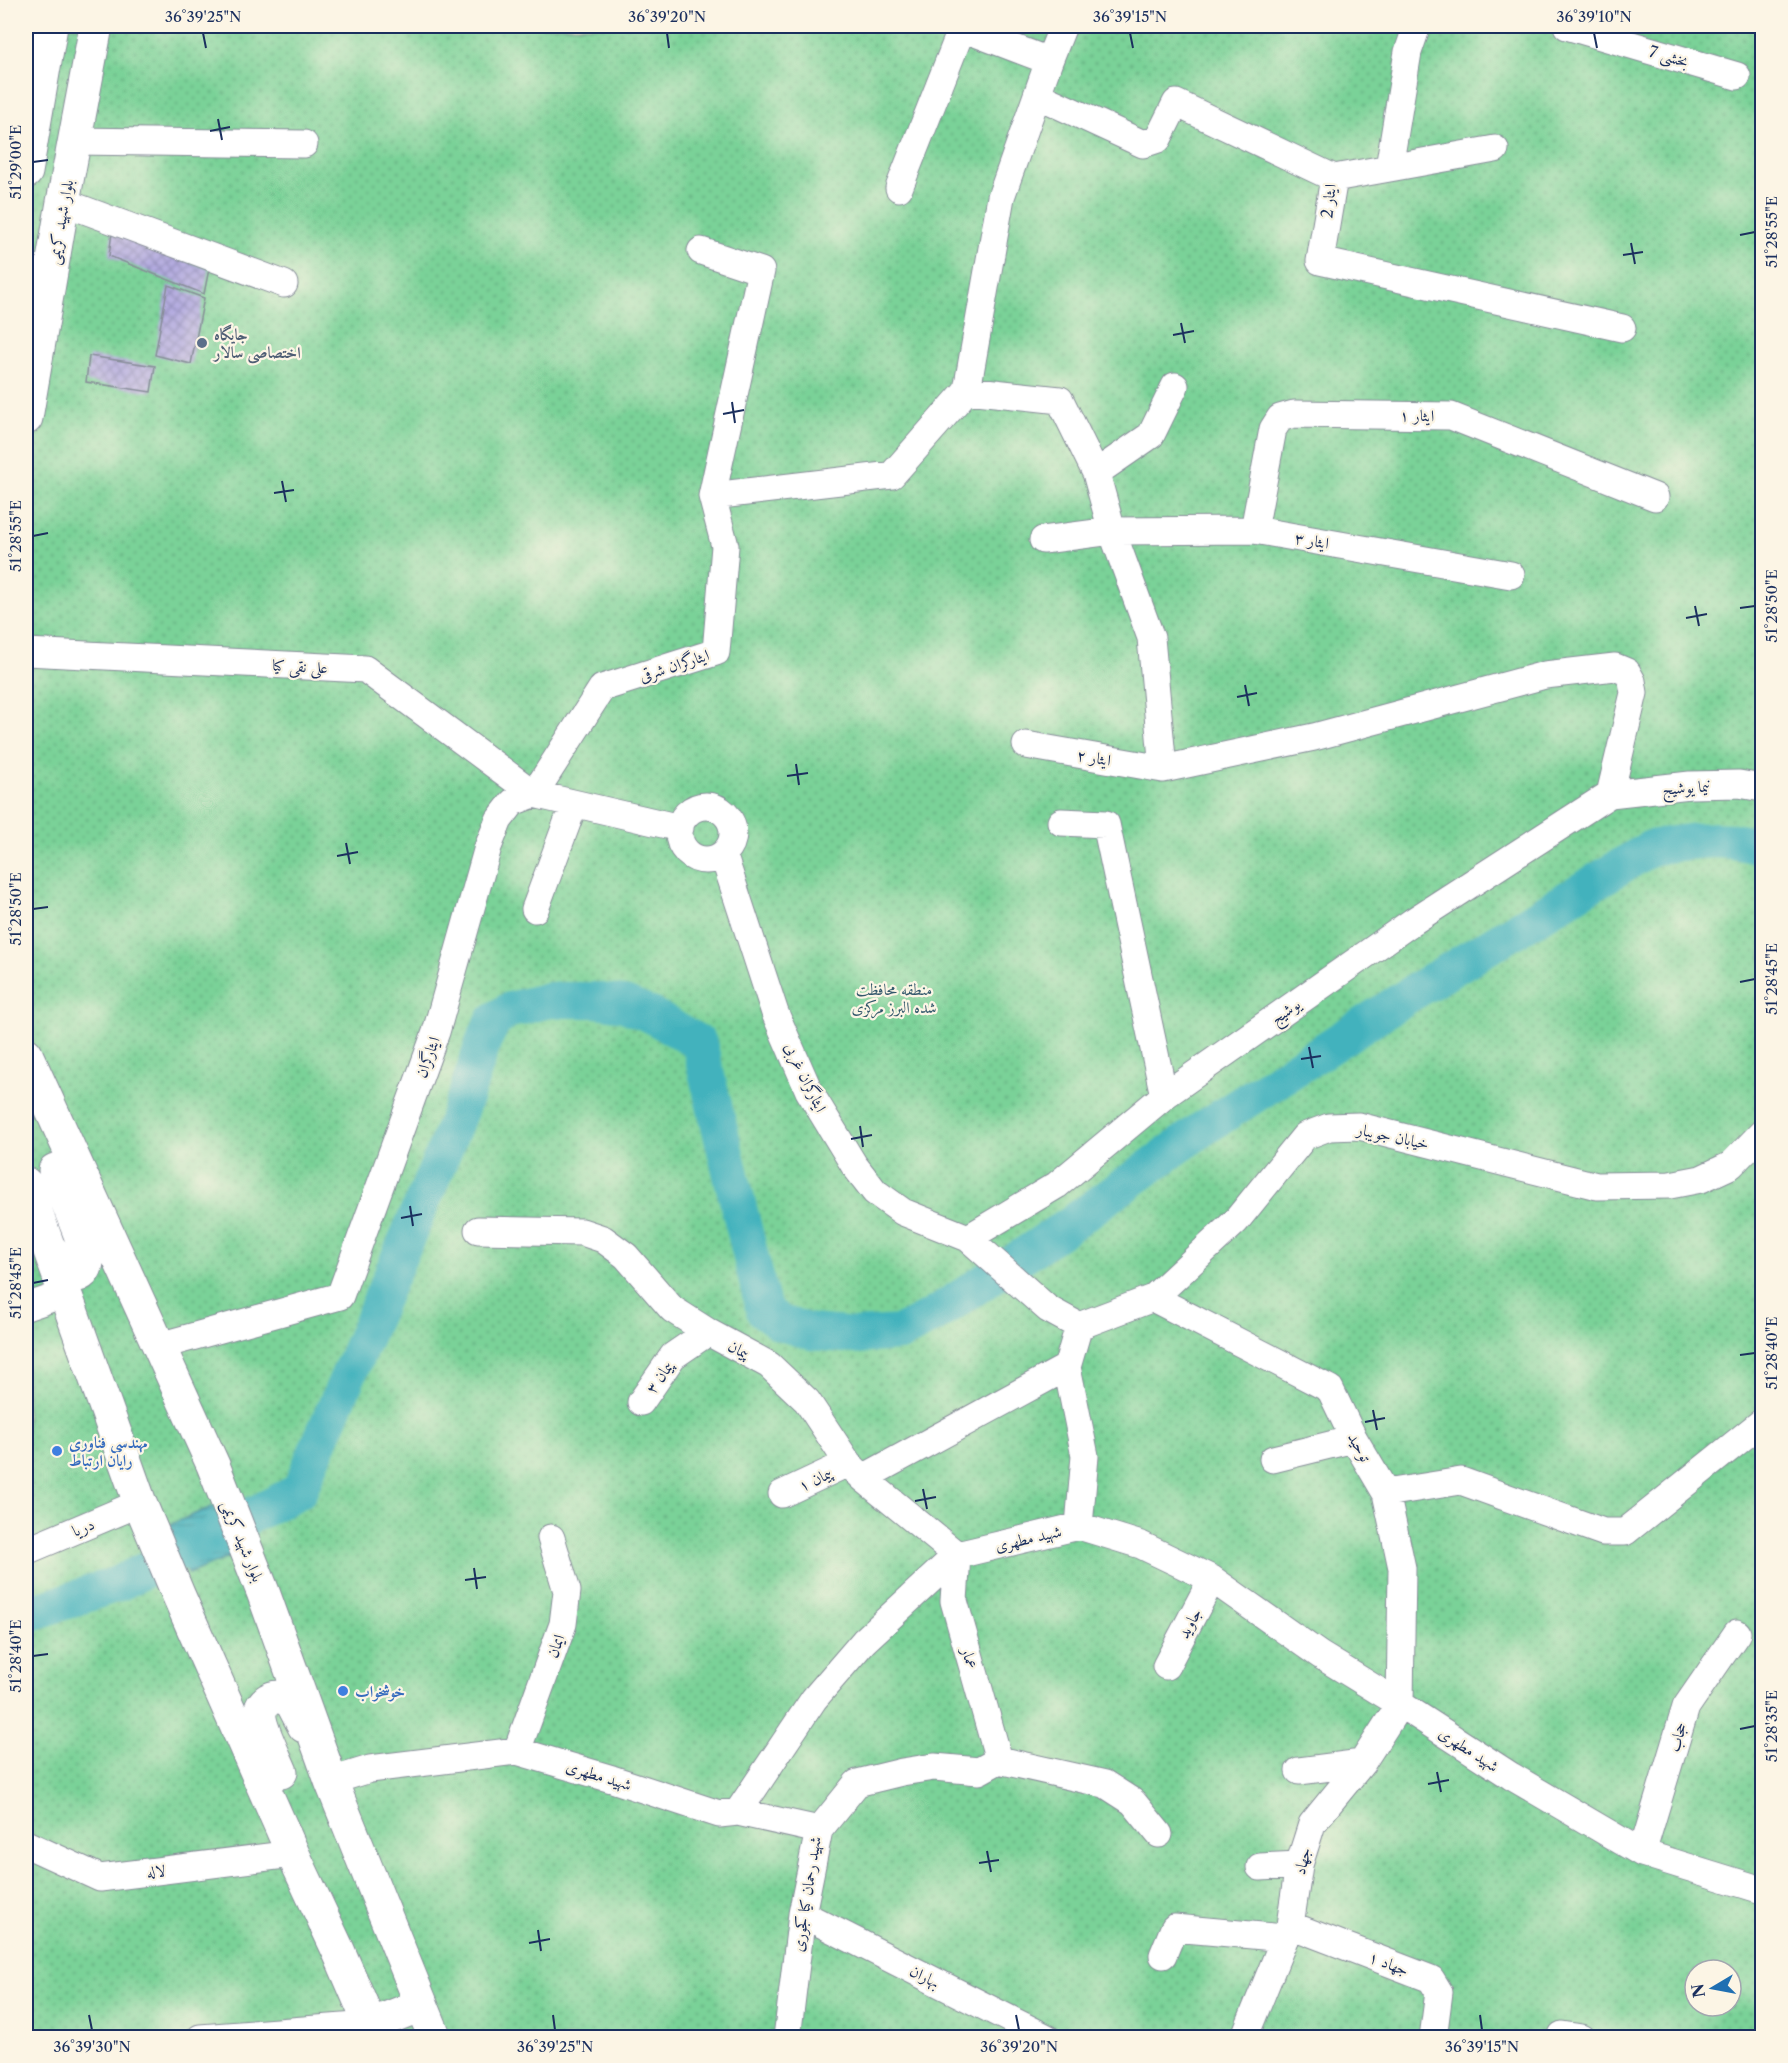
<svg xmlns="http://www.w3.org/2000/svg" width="1788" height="2063" font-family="'Libre Caslon Text',Amiri,serif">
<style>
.park{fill:url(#park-dots);stroke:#4a807b;stroke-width:1.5;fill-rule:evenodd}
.water{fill:url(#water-rules);stroke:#2e708e;stroke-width:1.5}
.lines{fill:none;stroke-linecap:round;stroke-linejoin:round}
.river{stroke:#42b2bd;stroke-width:36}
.building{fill:url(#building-cross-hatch)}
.minor-casing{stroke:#878d98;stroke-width:29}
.major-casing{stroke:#878d98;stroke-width:35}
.minor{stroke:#fff;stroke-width:27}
.major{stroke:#fff;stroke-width:33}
.ticks{fill:none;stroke:#1b2f5e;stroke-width:2}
.service-dot{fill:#5c6f8a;stroke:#fcf5e5;stroke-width:2}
.shop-dot{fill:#3f7fe0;stroke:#fcf5e5;stroke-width:2}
.labels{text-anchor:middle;stroke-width:4.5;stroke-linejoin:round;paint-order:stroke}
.street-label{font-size:16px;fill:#1b2f5e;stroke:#fcf5e5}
.service-label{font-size:16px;font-weight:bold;fill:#4e5e75;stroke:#fcf5e5;text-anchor:start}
.park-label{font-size:16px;fill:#33586c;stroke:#fcf5e5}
.shop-label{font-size:16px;font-weight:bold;fill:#366cbe;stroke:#fcf5e5;text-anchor:start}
.neatline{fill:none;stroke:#1b2f5e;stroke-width:2}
.ticks-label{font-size:15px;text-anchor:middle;fill:#1b2f5e}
</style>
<defs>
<pattern id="park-dots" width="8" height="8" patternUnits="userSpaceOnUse" patternTransform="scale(1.5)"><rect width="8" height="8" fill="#7ad298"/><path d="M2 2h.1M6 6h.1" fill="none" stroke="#63ab7f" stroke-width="1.8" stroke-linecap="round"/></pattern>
<pattern id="water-rules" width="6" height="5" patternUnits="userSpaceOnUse" patternTransform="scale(1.5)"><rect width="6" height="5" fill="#42b2bd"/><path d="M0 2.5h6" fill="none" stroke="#36919d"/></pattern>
<pattern id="building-cross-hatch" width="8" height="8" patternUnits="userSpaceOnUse" patternTransform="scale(1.5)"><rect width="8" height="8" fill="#b3abe0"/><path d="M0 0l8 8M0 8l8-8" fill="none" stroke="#918cb9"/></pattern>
</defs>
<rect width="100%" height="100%" fill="#fcf5e5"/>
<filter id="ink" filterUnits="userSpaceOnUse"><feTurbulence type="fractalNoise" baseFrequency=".0167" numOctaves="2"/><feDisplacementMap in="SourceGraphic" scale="12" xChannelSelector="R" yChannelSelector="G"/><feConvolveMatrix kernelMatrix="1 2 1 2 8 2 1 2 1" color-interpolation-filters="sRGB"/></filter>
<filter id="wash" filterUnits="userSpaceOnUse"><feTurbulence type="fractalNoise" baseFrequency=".008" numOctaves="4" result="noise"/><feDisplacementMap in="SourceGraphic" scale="24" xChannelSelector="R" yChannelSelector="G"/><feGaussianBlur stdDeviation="1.35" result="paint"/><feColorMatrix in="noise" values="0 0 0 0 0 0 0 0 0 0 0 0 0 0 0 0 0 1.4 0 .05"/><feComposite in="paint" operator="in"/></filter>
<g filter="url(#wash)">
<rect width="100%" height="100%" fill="#f3ebd1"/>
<path class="park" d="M26,26H1762V2037L26,2038ZM1695,1970H1731V2006H1695Z"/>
<path class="water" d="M214,1506L235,1555L188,1574L167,1526Z"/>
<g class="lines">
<path class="river" d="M26,1615L120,1583L299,1491L445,1149L466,1095L484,1040L494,1020L510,1010L549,1000H595L624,1004L651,1015L699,1043L764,1311L781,1323L811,1332L856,1336L900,1333L933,1316L1073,1222L1201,1130L1412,993L1651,848C1687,841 1727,835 1762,848"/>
</g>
<g id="blocks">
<path class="building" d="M112,232L209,269L204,294L109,256Z
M168,285L204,298L191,364L155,355Z
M89,356L155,366L151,392L86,382Z"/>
</g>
</g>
<g filter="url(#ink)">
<use href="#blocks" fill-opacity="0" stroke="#878d98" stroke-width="1.5"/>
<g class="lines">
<defs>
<path id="minor" d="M1567,26L1737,76
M1037,95L1143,144L1158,139L1176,103L1334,178L1320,261L1622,328
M75,141L304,144
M1389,168L1408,52L1417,26
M1334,178L1495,149
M899,188L962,28L1049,61
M63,202L284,284
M967,390L1001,197L1049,61L1063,26
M1096,473L1151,435L1175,386
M712,496L892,475L967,390L1060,400L1096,473L1112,531L1151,638L1163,769
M1254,530L1273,429L1280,418L1294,414L1451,416L1655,497
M1043,540L1112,531L1254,530L1511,575
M26,652L365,669L534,794L602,688L716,652L725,546L712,496L761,271L701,251
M1026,745L1163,769L1314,737L1545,675L1615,667L1627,672L1632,681L1634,693L1610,794
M679 833a27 27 0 1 1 54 0a27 27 0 1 1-54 0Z
M1061,822L1106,824L1164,1096
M723,854L775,1013L809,1091L854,1165L875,1192L903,1212L968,1238L1048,1309L1079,1326L1067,1367L1085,1456L1079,1526
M535,909L574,804
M478,1230L582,1232L603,1239L626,1256L672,1309L708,1332L769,1365L807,1401L848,1463L863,1478L957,1555L954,1601L999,1760
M968,1238L1057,1185L1164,1096L1412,922L1610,794L1690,785L1739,784L1762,788
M1153,1298L1330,1389L1354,1439L1386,1493L1402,1568L1400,1704L1362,1763L1312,1824L1299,1865L1290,1925L1244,2038
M26,1307L64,1294
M1079,1326L1153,1298L1236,1221L1305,1136L1329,1127L1359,1126L1597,1186L1670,1185L1701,1179L1731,1165L1762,1133
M159,1346L340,1296L436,1032L488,847L499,820L513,802L534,794L680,828
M641,1402L673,1356L708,1332
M1273,1459L1354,1439
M863,1478L1067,1367
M1386,1493L1461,1481L1603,1532H1625L1762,1422
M782,1494L848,1463
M26,1551L140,1503
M1166,1666L1212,1579
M517,1751L563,1624L567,1591L551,1538
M1299,1771L1362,1763
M331,1781L370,1769L517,1751L612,1779L719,1814L738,1812L814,1699L864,1641L957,1555L1079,1526L1141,1545L1212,1579L1320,1655L1400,1704L1511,1776L1642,1853L1762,1890
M738,1812L819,1830L802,1914L787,2038
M819,1830L857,1783L902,1772L934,1767L979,1771L999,1760L1105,1784L1133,1802L1159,1834
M26,1844L100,1878L293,1854
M1642,1853L1686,1707L1737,1633
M1260,1867L1299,1865
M802,1914L1047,2038
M1290,1925L1431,1979L1439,1992L1433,2038
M1163,1955L1174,1928L1285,1938
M1562,2035L1582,2038
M200,2038L370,2025"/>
<path id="major" d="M26,172L51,26
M26,418L63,202L96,26
M26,1054L213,1465L263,1592L331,1781L435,2038
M26,1184L140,1503L178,1594L293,1854L338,1950L376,2038
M51,1250L63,1274C82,1280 89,1270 87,1252L55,1170
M281,1772C276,1759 258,1725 260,1712C261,1707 264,1703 268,1700C276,1695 283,1697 291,1701L304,1726
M370,2025L421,2005"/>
</defs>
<use href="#minor" class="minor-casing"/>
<use href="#major" class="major-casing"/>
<use href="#minor" class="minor"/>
<use href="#major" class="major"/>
</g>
</g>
<path class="ticks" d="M203,33L206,48M667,33L669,48M1130,33L1133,48M1594,33L1597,48M218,119L222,140M210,131L230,127M33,162L48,160M1740,235L1755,232M1631,243L1635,264M1623,255L1643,252M1181,323L1185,343M1173,335L1194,331M732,402L735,423M723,414L744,410M282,481L286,502M274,493L294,490M33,536L48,533M1695,606L1699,626M1740,608L1755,606M1686,618L1707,614M1245,685L1249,706M1237,697L1257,693M796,764L799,785M787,776L808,773M346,843L350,864M337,856L358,852M33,909L48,907M1740,982L1755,979M1309,1047L1313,1068M1301,1059L1321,1056M860,1126L863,1147M851,1139L872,1135M410,1206L413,1226M401,1218L422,1214M33,1283L48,1280M1740,1355L1755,1353M1373,1410L1377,1430M1365,1422L1385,1418M923,1489L927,1509M915,1501L936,1497M474,1568L477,1589M465,1580L486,1577M33,1656L48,1654M1740,1729L1755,1726M1437,1772L1441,1792M1428,1784L1449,1780M987,1851L991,1872M979,1863L999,1860M538,1930L541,1951M529,1943L550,1939M89,2015L92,2030M553,2015L555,2030M1016,2015L1019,2030M1480,2015L1482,2030"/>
<circle class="service-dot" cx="202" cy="343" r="6"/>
<g class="shop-dot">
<circle cx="57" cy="1451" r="6"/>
<circle cx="343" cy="1691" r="6"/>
</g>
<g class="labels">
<g class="street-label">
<text transform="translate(1669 56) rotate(16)" y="6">بخشی 7</text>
<text transform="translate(1328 201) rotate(-84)" y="6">ایثار 2</text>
<text transform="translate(60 222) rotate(-80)" y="6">بلوار شهید کریمی</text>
<text transform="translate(1417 415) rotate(1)" y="6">ایثار ۱</text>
<text transform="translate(1312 540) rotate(10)" y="6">ایثار ۳</text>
<text transform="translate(674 665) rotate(-18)" y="6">ایثارگران شرقی</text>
<text transform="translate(300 666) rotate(3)" y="6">علی نقی کیا</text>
<text transform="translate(1094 757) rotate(10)" y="6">ایثار ۲</text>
<text transform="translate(1686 787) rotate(-4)" y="6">نیما یوشیج</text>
<text transform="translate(1285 1011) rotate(-35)" y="6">یوشیج</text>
<text transform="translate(427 1057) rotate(-70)" y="6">ایثارگران</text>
<text transform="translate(806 1077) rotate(64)" y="6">ایثارگران غربی</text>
<text transform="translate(1393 1136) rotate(12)" y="6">خیابان جویبار</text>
<text transform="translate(739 1349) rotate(28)" y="6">پیمان</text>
<text transform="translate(659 1377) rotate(-55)" y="6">پیمان ۳</text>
<text transform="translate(1360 1447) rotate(61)" y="6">توحید</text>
<text transform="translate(815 1479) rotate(-25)" y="6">پیمان ۱</text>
<text transform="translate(83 1527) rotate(-23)" y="6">دریا</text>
<text transform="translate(1028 1538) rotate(-13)" y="6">شهید مطهری</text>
<text transform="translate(243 1541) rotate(68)" y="6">بلوار شهید کریمی</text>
<text transform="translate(1189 1623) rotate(-62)" y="6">جاوید</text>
<text transform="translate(555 1646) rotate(-70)" y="6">ایمان</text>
<text transform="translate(970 1658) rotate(74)" y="6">عمار</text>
<text transform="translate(1677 1737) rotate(-74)" y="6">حجاب</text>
<text transform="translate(1469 1749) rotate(33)" y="6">شهید مطهری</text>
<text transform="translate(599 1775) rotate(17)" y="6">شهید مطهری</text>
<text transform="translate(1302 1861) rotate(-76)" y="6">جهاد</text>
<text transform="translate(156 1871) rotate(-7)" y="6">لاله</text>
<text transform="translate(806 1894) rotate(-81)" y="6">شهید رحمان کیا کجوری</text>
<text transform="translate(1389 1963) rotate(21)" y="6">جهاد ۱</text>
<text transform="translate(925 1976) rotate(27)" y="6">بهاران</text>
</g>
<g class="service-label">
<text x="214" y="340">جایگاه<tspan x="214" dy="18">اختصاصی سالار</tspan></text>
</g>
<g class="park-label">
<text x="894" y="995">منطقه محافظت<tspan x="894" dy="18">شده البرز مرکزی</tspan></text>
</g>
<g class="shop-label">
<text x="69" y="1448">مهندسی فناوری<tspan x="69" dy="18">رایان ارتباط</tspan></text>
<text x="355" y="1697">خوشخواب</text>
</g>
</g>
<rect width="1788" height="2063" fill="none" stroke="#fcf5e5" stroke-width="66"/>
<g transform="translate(1713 1988) rotate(260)"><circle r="28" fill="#fcf5e5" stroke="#a2a6af" stroke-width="1.5"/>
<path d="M0-4.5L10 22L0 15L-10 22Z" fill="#1f6fb2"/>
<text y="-9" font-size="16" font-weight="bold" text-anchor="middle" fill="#1b2f5e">N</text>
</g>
<rect x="33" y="33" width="1722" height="1997" class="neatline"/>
<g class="ticks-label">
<text x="203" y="22">36°39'25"N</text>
<text x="667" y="22">36°39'20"N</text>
<text x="1130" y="22">36°39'15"N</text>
<text x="1594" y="22">36°39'10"N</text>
<text transform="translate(16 162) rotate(-90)" y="5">51°29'00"E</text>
<text transform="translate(1772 232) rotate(-90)" y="5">51°28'55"E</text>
<text transform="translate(16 536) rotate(-90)" y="5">51°28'55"E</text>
<text transform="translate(1772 606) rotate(-90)" y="5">51°28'50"E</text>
<text transform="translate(16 909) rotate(-90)" y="5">51°28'50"E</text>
<text transform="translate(1772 979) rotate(-90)" y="5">51°28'45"E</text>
<text transform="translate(16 1283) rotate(-90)" y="5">51°28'45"E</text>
<text transform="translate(1772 1353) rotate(-90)" y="5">51°28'40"E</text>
<text transform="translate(16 1656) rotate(-90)" y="5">51°28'40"E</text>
<text transform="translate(1772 1726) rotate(-90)" y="5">51°28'35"E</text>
<text x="92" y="2052">36°39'30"N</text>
<text x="555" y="2052">36°39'25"N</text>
<text x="1019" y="2052">36°39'20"N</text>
<text x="1482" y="2052">36°39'15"N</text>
</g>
</svg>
